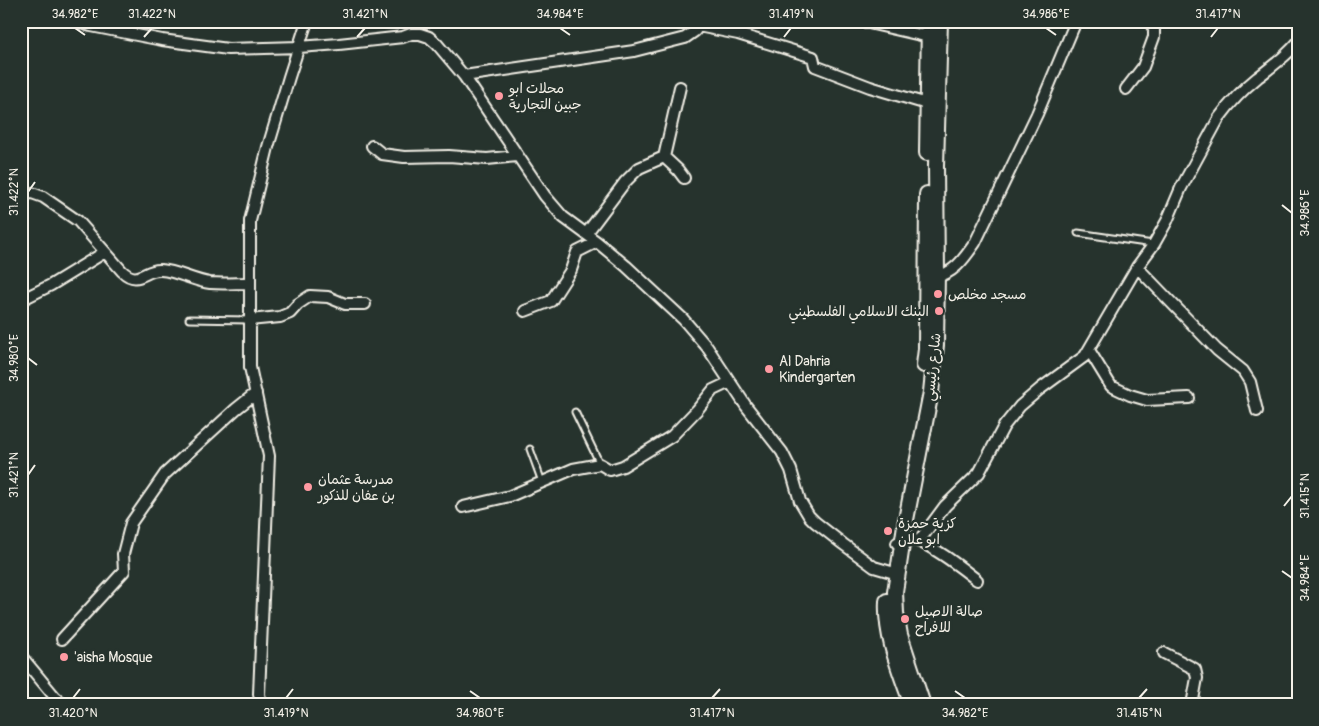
<svg xmlns="http://www.w3.org/2000/svg" width="1319" height="726" font-family="Pangolin,'Playpen Sans Arabic',sans-serif">
<style>
.lines{fill:none;stroke-linecap:round;stroke-linejoin:round}
.service-casing{stroke:#f4f1e8;stroke-width:9}
.minor-casing{stroke:#f4f1e8;stroke-width:14}
.secondary-casing{stroke:#f4f1e8;stroke-width:18}
.service{stroke:#26332d;stroke-width:5}
.minor{stroke:#26332d;stroke-width:10}
.secondary{stroke:#26332d;stroke-width:14}
.ticks{fill:none;stroke:#f4f1e8;stroke-width:2}
.poi-dot{fill:#ff9aa2;stroke:#26332d;stroke-width:2}
.labels{text-anchor:middle;stroke-width:5;stroke-linejoin:round;paint-order:stroke}
.poi-label{font-size:14px;fill:#f4f1e8;stroke:#26332d;text-anchor:start}
.street-label{font-size:14px;fill:#f4f1e8;stroke:#26332d}
.neatline{fill:none;stroke:#f4f1e8;stroke-width:2}
.ticks-label{font-size:12px;text-anchor:middle;fill:#f4f1e8}
</style>
<rect width="100%" height="100%" fill="#26332d"/>
<filter id="ink" filterUnits="userSpaceOnUse"><feTurbulence type="fractalNoise" baseFrequency=".02" numOctaves="2"/><feDisplacementMap in="SourceGraphic" scale="10" xChannelSelector="R" yChannelSelector="G"/><feConvolveMatrix kernelMatrix="1 2 1 2 8 2 1 2 1" color-interpolation-filters="sRGB"/></filter>
<g filter="url(#ink)">
<g class="lines">
<defs>
<path id="service" d="M1078,233L1153,244
M189,319L249,320
M575,412L600,464
M530,449L542,482"/>
<path id="minor" d="M76,21L91,26L162,40L228,49L299,47L339,44L403,37L411,34H420L429,37L437,44L464,76L545,196L563,217L597,242L626,266L683,319L707,347L746,406L782,452L791,470L800,501L809,516L815,522L843,544L874,567L891,572H897
M860,21L929,37H934
M698,26L738,34L813,57L815,66L870,87L927,104
M464,76L634,51L685,38L695,31L701,21
M1126,89L1143,67L1154,37V29L1149,21
M372,146L382,154L404,157L449,156L487,159L517,156
M664,157L680,87
M21,194L32,193L43,197L78,221L122,271C139,287 145,268 161,270C177,271 194,281 210,283C223,284 236,283 249,283
M586,234L625,182L639,168L664,157L678,170L684,178
M1137,267L1217,350L1243,371L1250,382L1257,411
M932,278C953,275 964,259 975,243L1037,114L1076,21
M21,300L51,285L105,252
M525,311L551,301L571,270L577,252L597,242
M249,320L280,317L290,313L298,304L310,296L328,297L345,304H365
M1089,350L1111,386L1130,395L1147,400L1189,398
M463,507L510,496L573,469L600,464L610,470L623,466L672,436L697,410L713,390L730,382
M919,541L945,506L979,473L1004,426L1020,406L1040,389L1085,356L1137,267L1154,244L1167,221L1181,188L1219,118C1230,103 1242,90 1257,78C1271,67 1286,57 1298,42
M897,543C903,539 912,539 920,542C939,550 960,567 977,580
M62,639L124,571L123,554L131,523L165,474L236,409L256,393
M1164,653L1195,669L1197,678L1192,705
M21,656L55,697L65,705
M261,705L259,694L269,456L250,367V221L268,147L289,77L307,21"/>
<path id="secondary" d="M927,153L929,21
M924,365L926,349L927,194
M887,601C885,637 900,671 912,705
M923,705L900,635L896,613L895,592L905,525L931,392L936,345L937,273L936,166L940,21"/>
</defs>
<use href="#service" class="service-casing"/>
<use href="#minor" class="minor-casing"/>
<use href="#secondary" class="secondary-casing"/>
<use href="#service" class="service"/>
<use href="#minor" class="minor"/>
<use href="#secondary" class="secondary"/>
</g>
</g>
<path class="ticks" d="M75,28L85,35M560,28L570,35M1046,28L1056,35M144,37L152,28M357,37L365,28M784,37L791,28M1211,37L1218,28M28,192L35,182M1282,205L1292,213M28,358L37,365M28,475L35,465M1284,506L1292,496M1282,571L1292,578M470,691L480,698M955,691L965,698M73,698L80,689M286,698L293,689M712,698L720,689M1139,698L1147,689"/>
<g class="poi-dot">
<circle cx="499" cy="96" r="5"/>
<circle cx="938" cy="294" r="5"/>
<circle cx="939" cy="311" r="5"/>
<circle cx="769" cy="369" r="5"/>
<circle cx="308" cy="487" r="5"/>
<circle cx="888" cy="531" r="5"/>
<circle cx="905" cy="619" r="5"/>
<circle cx="64" cy="657" r="5"/>
</g>
<g class="labels">
<g class="poi-label">
<text x="509" y="93">محلات ابو<tspan x="509" dy="16">جبين التجارية</tspan></text>
<text x="948" y="299">مسجد مخلص</text>
<text x="929" y="316" text-anchor="end">البنك الاسلامي الفلسطيني</text>
<text x="779" y="366">Al Dahria<tspan x="779" dy="16">Kindergarten</tspan></text>
<text x="318" y="484">مدرسة عثمان<tspan x="318" dy="16">بن عفان للذكور</tspan></text>
<text x="898" y="528">كزية حمزة<tspan x="898" dy="16">ابو علان</tspan></text>
<text x="915" y="616">صالة الاصيل<tspan x="915" dy="16">للافراح</tspan></text>
<text x="74" y="662">'aisha Mosque</text>
</g>
<g class="street-label">
<text transform="translate(932 367) rotate(-84)" y="5">شارع رئيسي</text>
</g>
</g>
<rect width="1319" height="726" fill="none" stroke="#26332d" stroke-width="55"/>
<rect x="28" y="28" width="1264" height="670" class="neatline"/>
<g class="ticks-label">
<text x="75" y="18">34.982°E</text>
<text x="152" y="18">31.422°N</text>
<text x="365" y="18">31.421°N</text>
<text x="560" y="18">34.984°E</text>
<text x="791" y="18">31.419°N</text>
<text x="1046" y="18">34.986°E</text>
<text x="1218" y="18">31.417°N</text>
<text transform="translate(14 192) rotate(-90)" y="4">31.422°N</text>
<text transform="translate(1305 213) rotate(-90)" y="4">34.986°E</text>
<text transform="translate(14 358) rotate(-90)" y="4">34.980°E</text>
<text transform="translate(14 475) rotate(-90)" y="4">31.421°N</text>
<text transform="translate(1305 496) rotate(-90)" y="4">31.415°N</text>
<text transform="translate(1305 578) rotate(-90)" y="4">34.984°E</text>
<text x="73" y="717">31.420°N</text>
<text x="286" y="717">31.419°N</text>
<text x="480" y="717">34.980°E</text>
<text x="712" y="717">31.417°N</text>
<text x="965" y="717">34.982°E</text>
<text x="1139" y="717">31.415°N</text>
</g>
</svg>
